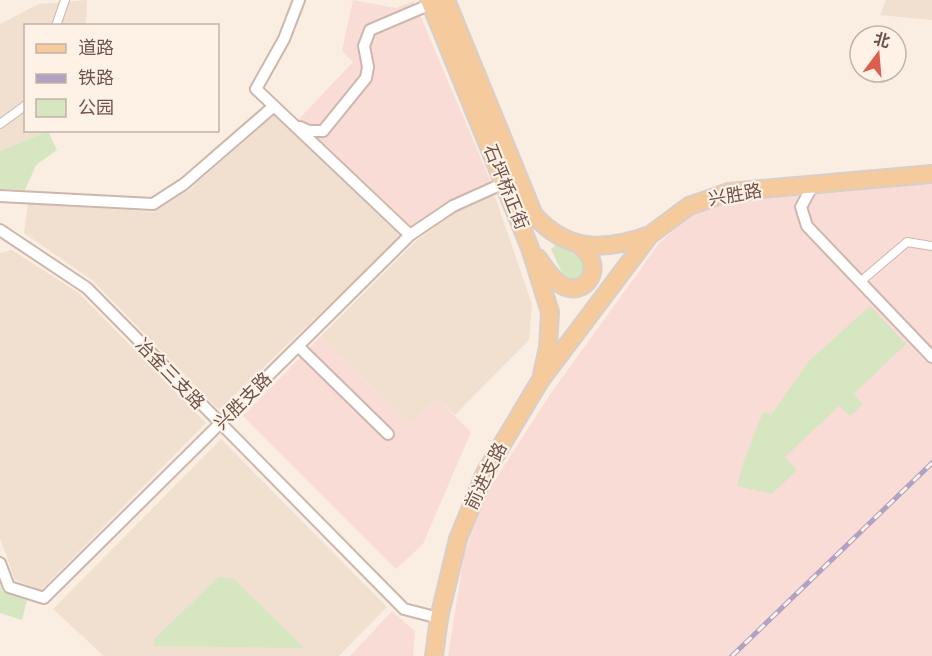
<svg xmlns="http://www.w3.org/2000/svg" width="932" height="656" font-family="Signika,'Noto Sans SC',sans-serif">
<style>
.residential{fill:#f1dfd0}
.commercial{fill:#fadcd6}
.green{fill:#d5e6c1}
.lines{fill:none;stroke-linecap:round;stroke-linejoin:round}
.pedestrian-casing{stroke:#cdb7ac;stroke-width:10}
.minor-casing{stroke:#cdb7ac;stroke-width:14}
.primary-casing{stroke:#d7cfcc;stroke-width:20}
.pedestrian{stroke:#fff;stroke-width:8}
.minor{stroke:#fff;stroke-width:10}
.primary{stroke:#f5ca9d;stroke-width:16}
.rail-casing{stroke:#afa2c2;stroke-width:5}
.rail{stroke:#fef2e7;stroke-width:3;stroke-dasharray:9;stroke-linecap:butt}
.labels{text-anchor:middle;stroke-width:4.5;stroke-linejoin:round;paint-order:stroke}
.street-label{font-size:18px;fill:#70534a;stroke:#fef2e7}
</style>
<rect width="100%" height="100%" fill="#faeee2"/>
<path class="residential" d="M87,0L86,25L26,26V130L48,131L0,151V24L39,4Z
M886,0H932V20L880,15Z
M273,115L402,235L219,410L92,280L24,233L28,203L153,212L188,191Z
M494,194L532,304L529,340L455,415L437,398L410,425L320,337L416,241L457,211Z
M12,250L80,294L206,423L41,590L15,580L0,538V253Z
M221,439L387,607L339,656H104L53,609Z"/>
<path class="commercial" d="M353,0L396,8L414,1L491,182L451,201L412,228L298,120L353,62L342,51Z
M932,181V656H448L464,555L486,494L551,393L660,242L693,214L731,201Z
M320,337L410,425L437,398L471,432L423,544L396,569L243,416Z
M392,611L415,631L413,656H350Z"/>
<path class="green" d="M48,131L57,150L36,165L25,190L0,189V151Z
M558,243L582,253L589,269L575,282L563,275L551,249Z
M870,306L906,344L854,394L863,404L850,416L839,406L785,457L797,470L772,494L737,486L744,460L763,412L771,415L809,361Z
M219,577L234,579L304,648L154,646V639Z
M0,585L2,591L27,600L22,620L0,613Z"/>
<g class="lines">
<defs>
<path id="pedestrian" d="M56,26L65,0
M0,124L26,105
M860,282L907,242L932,246"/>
<path id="minor" d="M299,0L284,39L256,89L410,235
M300,127L309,131H323L366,78L368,67L364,46L370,30L431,4
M813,185L801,207L807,226L932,357
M0,196L153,204L184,184L274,106
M0,230L87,288L404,609L439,618
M298,346L388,434
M0,563L9,587L44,598L410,235L453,206L504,183"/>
<path id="primary" d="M429,0L530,248L550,312L548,347L542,375
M446,0L534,215C568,253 605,251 650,235
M538,258C544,267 551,278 560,284C585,301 610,264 576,243
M434,656L439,618L458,539L485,473L540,381L650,235L689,206L729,192L932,174"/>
</defs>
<use href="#pedestrian" class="pedestrian-casing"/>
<use href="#minor" class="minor-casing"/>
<use href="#primary" class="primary-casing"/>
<use href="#pedestrian" class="pedestrian"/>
<use href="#minor" class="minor"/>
<use href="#primary" class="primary"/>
<defs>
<path id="rail" d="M732,656L932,463"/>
</defs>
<use href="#rail" class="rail-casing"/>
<use href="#rail" class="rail"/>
</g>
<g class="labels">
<g class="street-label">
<text transform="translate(506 187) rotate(68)" y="6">石坪桥正街</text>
<text transform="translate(735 195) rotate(-10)" y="6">兴胜路</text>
<text transform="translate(170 374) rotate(46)" y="6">冶金三支路</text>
<text transform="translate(243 401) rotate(-45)" y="6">兴胜支路</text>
<text transform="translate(486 476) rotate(-64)" y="6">前进支路</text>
</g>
</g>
<rect x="24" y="24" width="195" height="108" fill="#fef2e7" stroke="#c5b2a8" stroke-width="1.5"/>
<rect x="36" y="44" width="30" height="9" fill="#f5ca9d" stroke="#c5b2a8" stroke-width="1.5"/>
<text x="78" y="54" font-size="18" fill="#70534a">道路</text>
<rect x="36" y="74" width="30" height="9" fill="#afa2c2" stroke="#c5b2a8" stroke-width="1.5"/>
<text x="78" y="84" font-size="18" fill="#70534a">铁路</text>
<rect x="36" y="99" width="30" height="18" fill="#d5e6c1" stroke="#c5b2a8" stroke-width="1.5"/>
<text x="78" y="114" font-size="18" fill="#70534a">公园</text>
<g transform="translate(878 54) rotate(16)"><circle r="28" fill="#fef2e7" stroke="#c5b2a8" stroke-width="1.5"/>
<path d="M0-4.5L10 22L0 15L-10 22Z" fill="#dd5d4e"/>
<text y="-9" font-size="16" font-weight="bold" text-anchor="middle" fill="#70534a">北</text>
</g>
</svg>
